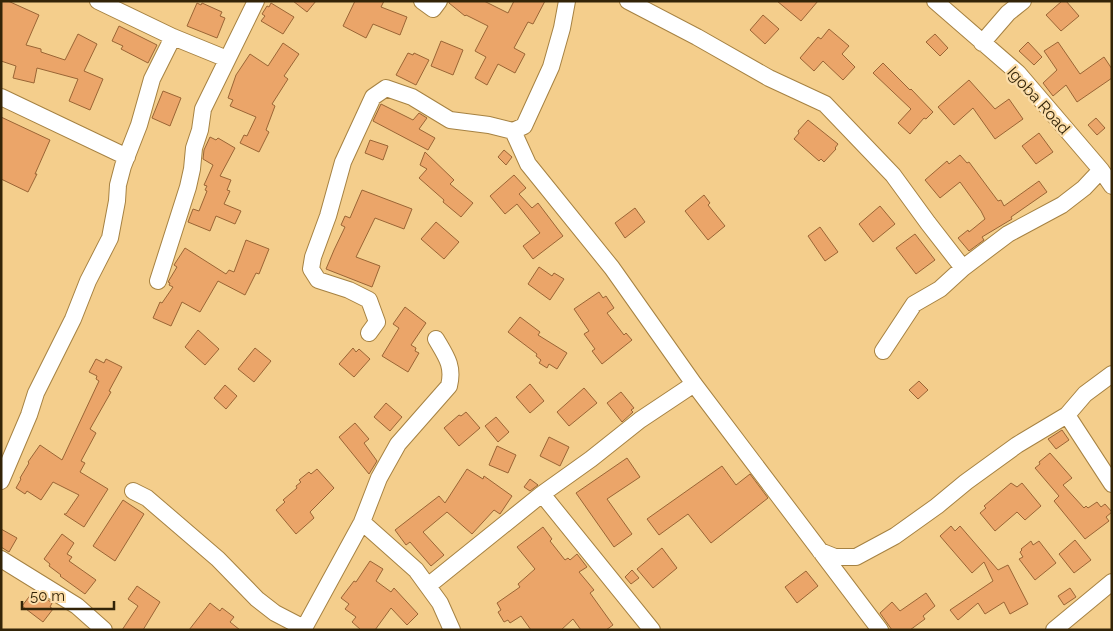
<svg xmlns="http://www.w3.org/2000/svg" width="1113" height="631" font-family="Raleway,sans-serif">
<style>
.building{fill:#eba569;stroke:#9a6535}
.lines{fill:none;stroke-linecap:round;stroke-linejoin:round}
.minor-casing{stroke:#a68242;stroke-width:18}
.minor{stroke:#fff;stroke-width:16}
.labels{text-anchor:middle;stroke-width:4.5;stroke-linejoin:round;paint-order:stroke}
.street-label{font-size:16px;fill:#332408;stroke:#fbdda9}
</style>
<rect width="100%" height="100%" fill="#f4ce8c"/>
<path class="building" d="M1,1H8L39,15L26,45L41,49V52L65,60L78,34L97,44L84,71L103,79L90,110L69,101L78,79L37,68L34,83L13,78L16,66L1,61Z
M293,1H316L307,12Z
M355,1H384L381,7L407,17L400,35L373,24L366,38L343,26Z
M449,1H484L508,13L514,1H545L533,24L528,22L514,48L525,54L515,73L498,64L487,85L475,78L486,57L475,51L488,26L466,15L465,16L449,3Z
M777,1H818L801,21Z
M1062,1H1066L1079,16L1061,31L1046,15Z
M197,3L201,5L202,3L222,12L220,16L225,18L217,38L187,26Z
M271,3L294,17L283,34L261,21L265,16L262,14L267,6L269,7Z
M763,15L779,29L765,44L750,30Z
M119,26L157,45L148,63L121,49L123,46L112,41Z
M829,29L849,46L842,54L855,67L843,80L823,61L814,71L800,58L818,37L821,39Z
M935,34L948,48L940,56L926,42Z
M441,41L463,50L453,75L431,66Z
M1028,42L1042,57L1034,65L1019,51Z
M1058,42L1080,74L1104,57L1112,69V78L1077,102L1066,85L1053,96L1043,83L1057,70L1044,51Z
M283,43L299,54L284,76L288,79L272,104L275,106L266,130L269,132L259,152L240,143L244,135L247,136L256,117L230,106L233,100L228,98L236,75L250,54L268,66Z
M408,53L413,55L414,53L429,60L416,85L396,75Z
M883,63L910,90L911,89L933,112L926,119L924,118L910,134L898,123L911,109L873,73Z
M969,80L995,109L1009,99L1023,119L995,139L973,108L954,125L938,107Z
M163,91L181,98L170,126L152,118Z
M381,104L413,120L419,113L427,118L419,129L435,138L428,150L373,121Z
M1,117L50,140L35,174H37L28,192L1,179Z
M1096,118L1105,128L1097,135L1088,125Z
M808,120L838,144L835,148L836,149L824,162L821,159L819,161L794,139L799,133L798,131Z
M1039,133L1053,152L1036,164L1022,146Z
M210,137L216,140L218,138L235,148L220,176L231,180L227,190L230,191L224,204L241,211L235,224L216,216L210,231L188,222L193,209L199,211L207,191L205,190L207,186L204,185L213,165L203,159L204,150Z
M370,140L388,146L383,160L365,153Z
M504,150L512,157L506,165L498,157Z
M425,152L454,180L450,184L473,203L461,217L443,202L444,200L419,178L427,169L420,165Z
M960,155L967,163L969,162L998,201L1001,200L1004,206L1039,181L1047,192L1011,217L1012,219L982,237L984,240L969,251L958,238L968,230L969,232L985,219L981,211L960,182L940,198L925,180L947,161L949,164Z
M514,175L526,188L519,194L532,208L538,203L563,236L533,259L523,246L540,233L517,204L505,214L490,196Z
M362,190L412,209L404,229L375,218L356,257L380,266L372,287L326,269L334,250L345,227L341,225L345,216L350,218Z
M704,195L710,203L708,205L725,226L708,240L685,211Z
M880,206L895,224L873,242L859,224Z
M635,208L645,222L625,238L615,223Z
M436,222L459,242L444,259L421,239Z
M820,227L838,252L825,261L808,236Z
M915,234L935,260L916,274L896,248Z
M246,240L269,249L259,274L256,273L245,295L218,281L200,312L182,302L171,326L153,318L160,302L162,303L173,287L169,285L170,283L168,282L177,267L174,265L185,248L226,274L229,270L234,272Z
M539,267L552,276L554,273L564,279L550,300L528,284Z
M599,292L603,298L606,296L614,308L607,313L624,335L626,333L632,340L602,364L592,351L595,349L584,334L589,331L574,309Z
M405,307L426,323L411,345L416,348L415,351L419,353L408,372L382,356L399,328L393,324Z
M520,317L540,332L538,335L567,353L557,369L549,364L547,368L539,363L541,360L536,356L537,354L508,332Z
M198,330L219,349L205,365L185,347Z
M255,348L271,361L254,382L238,369Z
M353,348L356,352L359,349L370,359L354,377L339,364Z
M96,359L104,363L106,359L122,367L109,391L111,392L90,429L96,433L81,461L85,463L80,472L108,489L84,527L64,514H66L79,495L53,482L41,500L27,491L25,494L16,488L21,479L20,478L29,463L28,462L40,445L62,460L99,381L96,379L97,376L89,372Z
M919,381L928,390L918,399L909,390Z
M530,384L544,401L530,413L516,397Z
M225,385L237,396L226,409L214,398Z
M584,388L597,403L569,426L557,412Z
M621,392L634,408L631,410L633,412L622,422L607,403Z
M386,403L402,417L390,431L374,417Z
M466,412L480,428L459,446L444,428L459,415L461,416Z
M496,417L509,432L498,442L485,426Z
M355,423L369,439L364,443L377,461L369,474L339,437Z
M1062,430L1069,440L1056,449L1048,439Z
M549,437L569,447L560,466L540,456Z
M497,446L516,455L508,473L489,465Z
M1050,453L1072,478L1063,485L1084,508L1086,506L1088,508L1097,502L1101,507L1105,504L1112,512L1106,517L1109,521L1085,539L1054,501L1059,496L1035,468L1040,464L1039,462Z
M627,458L640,477L607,499L632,534L614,547L576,493Z
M722,466L736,485L750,474L768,498L711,543L688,514L659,535L647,519Z
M317,469L334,488L310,512L314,518L296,534L276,510L285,502L283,500L297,488L296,486L301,482L299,480L309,472L311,474Z
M467,469L483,479L484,476L512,496L500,514L494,510L472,534L447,512L423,532L444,555L431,566L410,542L406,545L395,530L439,496L445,503Z
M530,479L538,485L530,491L524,487Z
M1011,483L1017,487L1022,483L1041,506L1025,520L1017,512L995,531L980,513L986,508L984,506Z
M123,500L144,514L115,561L93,546Z
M951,526L955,531L960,526L998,570L1008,565L1028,604L1010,614L1004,602L985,614L978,603L958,620L950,610L993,581L984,562L972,573L940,536Z
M543,527L552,539L550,541L565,560L568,558L570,560L577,554L587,567L579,572L594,590L590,593L613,625L606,630H581L573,619L561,630H531L521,616L510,623L508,620L504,622L498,612L501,610L497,603L520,587L518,584L535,569L517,547Z
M1,529L17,538L9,552L1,547Z
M62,534L74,543L67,554L72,557L69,561L96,580L85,594L60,576L61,575L49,566L50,564L44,559Z
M1075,540L1091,560L1074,573L1059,554Z
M1031,541L1033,545L1039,541L1056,563L1035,580L1019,559L1023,557L1020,552L1022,550L1021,549Z
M662,548L677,568L653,588L637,569Z
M370,561L383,569L376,581L391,592L394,588L418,614L407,625L391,608L375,630H361L352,622L356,617L345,609L349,604L341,598L354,581L356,582Z
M632,570L639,578L631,584L625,577Z
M806,571L818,586L797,603L785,587Z
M137,586L160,602L143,630H122L138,606L128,599Z
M1070,588L1076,597L1064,605L1058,596Z
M32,593L40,600L43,596L52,603L50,607L53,609L43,622L22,606Z
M926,593L935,606L923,616L925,619L910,630H892L880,613L892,602L900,611Z
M210,603L220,611L222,608L234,617L230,622L240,630H189Z"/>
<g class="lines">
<defs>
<path id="minor" d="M98,1L173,37L227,59
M422,1L433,9L439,1
M628,1L697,37L769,78L825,104L893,175L928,223L963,268
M935,1L1018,73L1101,170L1112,186
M982,43L1008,13L1023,1
M1,97L127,157
M513,131L528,164L612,268L694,384L880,630
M158,281L188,187L192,169L194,148L200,130L203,109L256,1
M369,333L377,322L369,300L349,290L318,280L311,269L313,257L328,216L343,162L373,97L386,88L412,97L450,120L489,125L513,131L524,126L551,67L562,28L567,1
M883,351L914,304L940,289L963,268L1008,234L1062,205L1084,188L1101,170
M1067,415L1112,484
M1,481L29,415L36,393L73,319L88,281L110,238L117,201L118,185L123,166L139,125L152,79L173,37
M133,491L147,498L218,559L257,599L275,613L304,628
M542,494L652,630
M362,522L416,570L440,603L452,630
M820,551L835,557H856L895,536L937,506L966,482L1017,445L1067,415L1085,394L1112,374
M1,559L77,606L104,630
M429,585L542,494L591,459L640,420L694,384
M303,630L362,522L379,478L398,444L449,386C454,366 446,356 436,339
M1054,630L1112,582"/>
</defs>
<use href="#minor" class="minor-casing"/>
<use href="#minor" class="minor"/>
</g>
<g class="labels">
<g class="street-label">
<text transform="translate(1039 100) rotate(48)" y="6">Igoba Road</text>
</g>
</g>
<rect width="1113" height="631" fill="none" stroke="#332408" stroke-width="5"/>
<path d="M22 601v8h92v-8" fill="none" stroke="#332408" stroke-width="2.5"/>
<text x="30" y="601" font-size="15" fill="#332408" stroke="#fbdda9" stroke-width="4" paint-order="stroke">50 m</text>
</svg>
